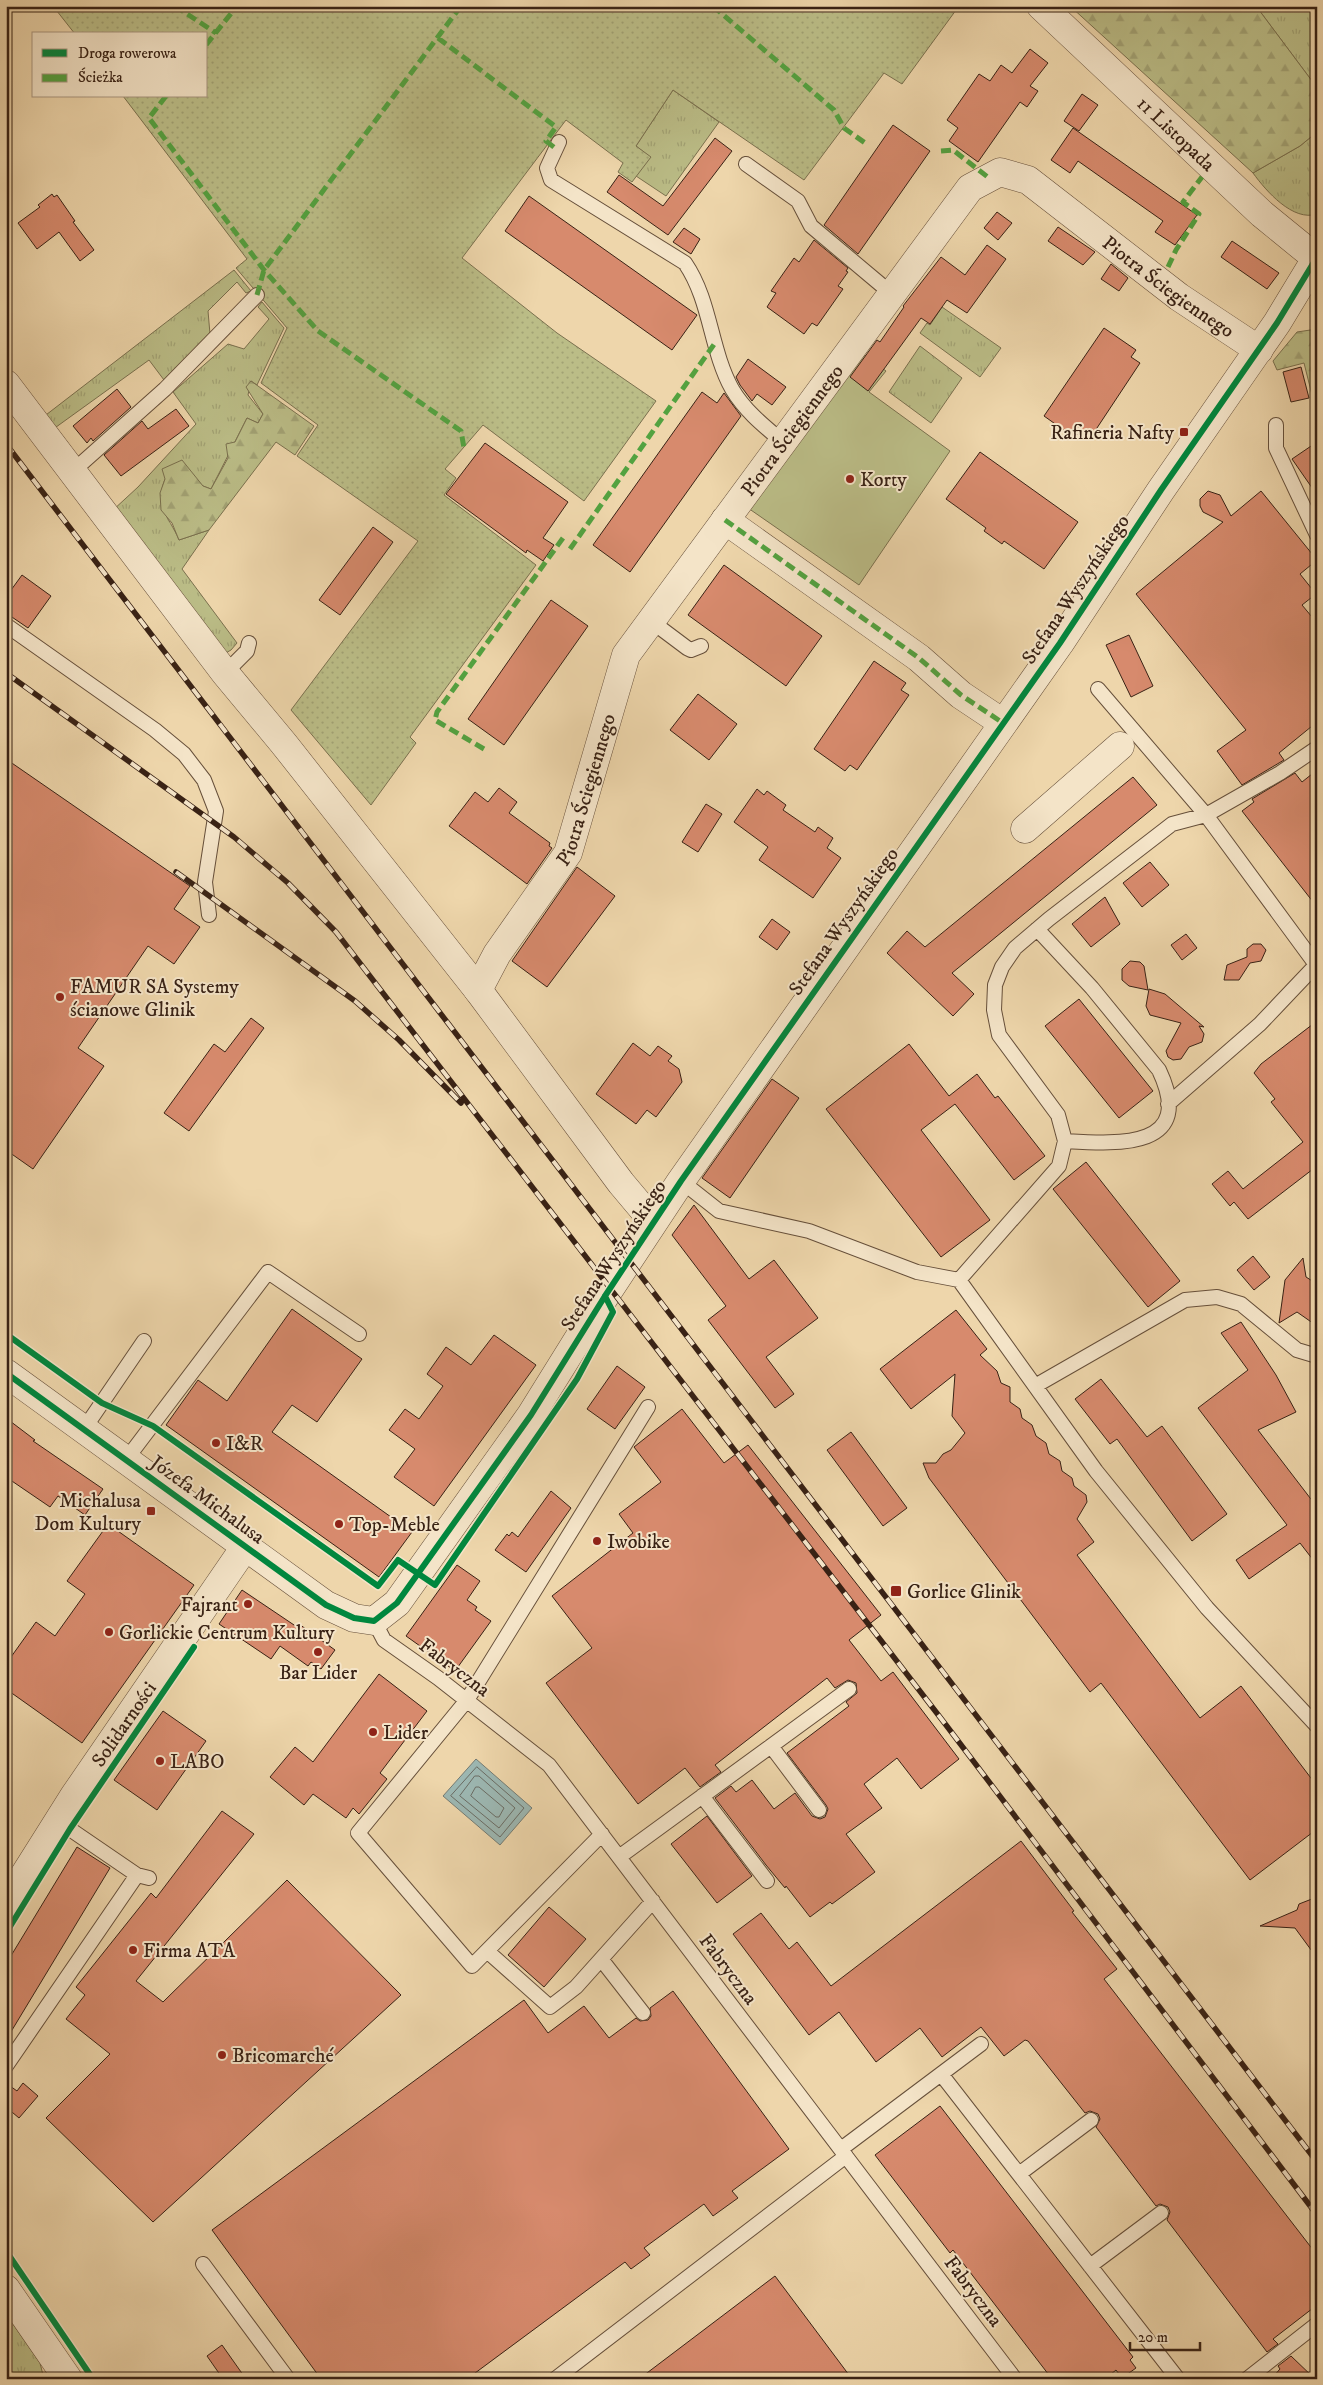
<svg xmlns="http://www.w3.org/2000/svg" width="1323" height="2385" font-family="'IM FELL DW Pica',serif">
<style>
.grass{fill:url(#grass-tufts);stroke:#7a704e}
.forest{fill:url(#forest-firs);stroke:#7a704e}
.garden{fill:url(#garden-dots);stroke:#7a704e}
.pitch{fill:#bbbd87;stroke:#7a704e}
.water{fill:#9cb7b2;stroke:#747b73}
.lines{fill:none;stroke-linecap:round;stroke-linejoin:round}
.shore{stroke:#6a6c64;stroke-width:1}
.building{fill:#d78a6d;stroke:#392215}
.service-casing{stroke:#664f3a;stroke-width:16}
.minor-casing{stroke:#664f3a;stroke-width:29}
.tertiary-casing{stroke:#664f3a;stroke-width:29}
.service{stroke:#f4e4c8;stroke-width:14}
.minor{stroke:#f4e4c8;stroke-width:28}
.tertiary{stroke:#f4e4c8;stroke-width:28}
.rail-casing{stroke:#392215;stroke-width:5.5}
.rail{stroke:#f4e4c8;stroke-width:4;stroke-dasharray:11;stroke-linecap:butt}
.quiet{stroke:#53a240;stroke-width:5;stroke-dasharray:10 5;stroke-linecap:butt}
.cycleway-casing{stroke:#f4e4c8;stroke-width:9}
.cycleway{stroke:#00873e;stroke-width:6}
.poi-dot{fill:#8f2418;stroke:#f4e4c8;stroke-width:2}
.labels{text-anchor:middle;stroke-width:4;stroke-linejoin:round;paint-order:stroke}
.street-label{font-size:20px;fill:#392215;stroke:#f4e4c8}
.poi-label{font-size:20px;fill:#392215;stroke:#f4e4c8;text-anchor:start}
</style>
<defs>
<pattern id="grass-tufts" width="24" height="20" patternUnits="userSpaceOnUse" patternTransform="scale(1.25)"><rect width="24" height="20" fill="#bbbd87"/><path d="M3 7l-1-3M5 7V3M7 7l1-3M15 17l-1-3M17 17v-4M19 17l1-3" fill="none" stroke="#a2a274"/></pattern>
<pattern id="forest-firs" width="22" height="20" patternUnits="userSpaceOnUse" patternTransform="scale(1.25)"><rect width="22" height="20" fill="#bbbd87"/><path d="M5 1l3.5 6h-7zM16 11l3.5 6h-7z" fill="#a2a274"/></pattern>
<pattern id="garden-dots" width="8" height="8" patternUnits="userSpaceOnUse" patternTransform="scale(1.25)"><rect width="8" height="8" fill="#bbbd87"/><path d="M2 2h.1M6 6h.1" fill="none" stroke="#a2a274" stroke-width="1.8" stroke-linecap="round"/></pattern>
</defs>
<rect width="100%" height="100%" fill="#eed6ab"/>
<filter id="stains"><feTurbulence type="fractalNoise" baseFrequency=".004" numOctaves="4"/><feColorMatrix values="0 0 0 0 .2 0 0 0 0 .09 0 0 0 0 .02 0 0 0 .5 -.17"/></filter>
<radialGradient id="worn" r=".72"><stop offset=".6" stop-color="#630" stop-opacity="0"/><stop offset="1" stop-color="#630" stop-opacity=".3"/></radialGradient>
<path class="grass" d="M1256,6H1317V81H1312Z
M673,90L719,122L666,196L636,176L650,157L636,146Z
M1317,132V214C1293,222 1266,191 1253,173L1300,146Z
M234,270L251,291L246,293L237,282L208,311L210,334L164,380L149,360L52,430L42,418Z
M262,302L284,328L257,385L251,381L248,395L263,414L258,423L247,418L211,489L203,486L191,474L165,479C154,508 168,514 179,540L209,530L182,569L237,643L231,650L224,654L112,511L138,487L196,424L173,392L228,344L244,349L269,319L258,307Z
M942,307L1001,348L980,377L920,333L927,323L930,325Z
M920,346L962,378L931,423L889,392Z
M6,2314L40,2363L44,2379H6Z"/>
<path class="forest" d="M1070,6H1256L1312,81H1317V132L1300,146L1253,173Z
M1317,329V415L1304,363L1277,370L1273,361L1297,332Z
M251,381L314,426L295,455L276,442L209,530L179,540L172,523L161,510L160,493L165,479L162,469L182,460L203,486L211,489L228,458L226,444L235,442L247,418L258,423L263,414L246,387Z"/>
<path class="garden" d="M53,6H959L902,84L884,73L804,180L673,90L636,146L651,157L632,182L618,172L623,163L566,120L462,258L557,333L656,401L584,501L483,425L445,469L456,478L444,495L536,565L410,737L416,743L371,805L291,710L418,541L297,456L318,425L261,383L287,328L236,268L247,259L123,96H206V34H75Z"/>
<path class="pitch" d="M862,353L886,371L869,392L950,451L859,585L748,508Z"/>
<path class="water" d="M476,1759L532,1808L500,1845L443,1796Z"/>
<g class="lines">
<path class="shore" d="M477,1767L524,1808L500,1837L451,1796Z
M475,1776H479L515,1808L499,1828L460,1796Z
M476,1787H479L504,1808L499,1817H496L471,1796Z"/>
</g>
<path class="building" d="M1030,49L1048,63L1030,86L1038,91L1027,107L1020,102L978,162L949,141L958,128L947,120L979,74L990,81L1001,65L1012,73Z
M1082,94L1098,105L1079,131L1064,121Z
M893,125L930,151L858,254L824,225Z
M1073,128L1197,215L1175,245L1155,232L1163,221L1078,161L1070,173L1051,160Z
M715,138L732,151L668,235L607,192L619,175L663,206Z
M52,194L54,197L57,195L75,221L73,222L94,250L80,261L59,232L37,249L18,223L40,207L38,205Z
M529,196L697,315L672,350L505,231Z
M997,212L1012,223L998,240L984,228Z
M1058,227L1095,252L1083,265L1048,241Z
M684,228L700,239L691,254L673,242Z
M814,240L848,268L846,271L848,272L838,286L843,289L817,326L812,323L804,334L767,307L776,293L771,291L794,258L799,262Z
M1232,241L1279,273L1267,289L1221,257Z
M987,245L1006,259L967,313L947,300L930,324L921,318L868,391L850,377L877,340L880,342L904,307L903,306L941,257L965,275Z
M1111,264L1128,278L1119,291L1101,279Z
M1104,328L1136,350L1131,357L1140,363L1091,437L1080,430L1075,438L1044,416Z
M748,359L786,387L772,405L757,394L752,401L740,385L736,377Z
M1301,367L1309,398L1291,402L1283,372Z
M117,389L131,407L93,441L91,438L87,443L73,426Z
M702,392L717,403L724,393L741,416L630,572L593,545Z
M176,409L189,426L121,476L104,455L142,421L148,429Z
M1317,442V495L1292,459Z
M485,443L568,502L543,538L554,545L543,561L527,550L526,553L446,494Z
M980,452L1078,522L1044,569L1004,541L1002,544L984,531L986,528L946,499Z
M1208,491L1220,495L1231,516L1261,491L1317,560L1300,574L1316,594L1302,605L1317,623V722L1279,753L1284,760L1242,785L1217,751L1246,730L1136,594L1223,522L1203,512L1200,506V499Z
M373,527L393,542L340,615L319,600Z
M724,565L822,636L786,686L688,615Z
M22,575L51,596L28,628L6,613V597Z
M551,600L588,626L504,745L468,719Z
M1129,635L1153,686L1131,697L1106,645Z
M874,661L906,683L901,690L909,695L857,770L850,765L845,771L814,749Z
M698,694L737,724L709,760L670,730Z
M6,759L190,886L174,909L200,927L174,964L148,946L78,1048L104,1066L33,1169L6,1150Z
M1317,770V907L1242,811L1254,802L1252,799L1295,773L1302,782Z
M1133,777L1157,805L952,973L974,994L953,1016L887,953L907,931L925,947Z
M499,788L517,802L509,813L550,843L549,846L552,848L527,884L449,826L475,792L488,802Z
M757,789L764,795L767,791L786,805L783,810L815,832L818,827L833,838L827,848L841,858L813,898L759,860L768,847L734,822Z
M706,804L722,814L698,852L682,842Z
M1150,862L1169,885L1142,907L1123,883Z
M577,867L615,896L547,987L512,961Z
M1105,897L1120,924L1091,947L1072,924Z
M772,919L790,932L777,950L759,937Z
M1186,934L1197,948L1182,960L1171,945Z
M1253,944H1261L1266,950L1261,961L1250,963L1239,980H1224L1227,965L1247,957V949Z
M1130,961L1140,962L1144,966L1148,990L1129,986L1122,980V969Z
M1149,989L1165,994L1204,1027L1199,1026L1204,1034L1202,1042L1189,1047L1181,1059L1173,1060L1168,1057L1166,1051L1181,1023L1150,1015L1146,1006Z
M1079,999L1153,1091L1119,1118L1045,1026Z
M251,1018L264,1028L189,1131L164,1113L214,1044L225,1052Z
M1317,1021V1166L1248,1219L1234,1202L1230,1206L1212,1184L1228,1171L1243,1189L1303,1142L1271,1102L1275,1099L1254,1073L1261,1064Z
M633,1043L650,1056L658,1046L672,1056L668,1061L679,1069L682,1082L656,1117L647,1110L636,1124L596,1094Z
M909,1044L949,1096L977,1074L995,1098L998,1096L1045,1156L1014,1180L955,1104L921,1130L990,1220L941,1257L826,1109Z
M772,1079L799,1098L730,1198L702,1178Z
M1086,1162L1180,1281L1148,1307L1053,1189Z
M694,1205L749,1279L774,1260L818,1318L766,1357L794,1394L775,1408L708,1320L726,1306L672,1235Z
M1253,1256L1270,1277L1254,1290L1237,1270Z
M1303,1258L1306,1277L1317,1284V1326L1297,1312L1279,1323L1285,1280Z
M292,1309L362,1359L317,1422L292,1405L272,1432L412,1532L379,1577L166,1425L198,1380L227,1401Z
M956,1310L987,1349L980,1355L997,1371L1001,1383L1010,1387V1402L1020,1409L1022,1418L1032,1425L1036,1436L1046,1443L1049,1454L1060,1461L1062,1471L1072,1478L1074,1486L1086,1495L1087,1502L1077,1519L1094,1542L1077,1555L1200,1718L1241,1686L1317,1786V1829L1250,1880L1101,1683L1090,1692L929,1478L923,1463H936L943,1454L951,1450L965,1433L952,1416L955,1374L911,1409L880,1369Z
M1241,1322L1276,1375L1296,1412L1258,1430L1317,1507V1565L1300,1543L1249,1579L1236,1560L1287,1525L1198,1408L1248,1370L1221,1333Z
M494,1335L536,1365L434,1506L394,1477L415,1449L389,1430L405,1409L419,1419L443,1386L427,1374L446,1347L471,1365Z
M617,1366L645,1387L615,1429L587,1409Z
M1101,1379L1147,1437L1162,1426L1227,1514L1192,1541L1117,1439L1110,1444L1075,1399Z
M682,1409L724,1463L748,1445L881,1615L849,1640L881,1681L893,1672L959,1759L921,1789L897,1758L864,1784L882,1808L846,1834L875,1872L832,1904L830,1902L810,1917L786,1886L785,1888L766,1865L715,1798L731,1786L736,1792L752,1780L774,1809L795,1793L812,1816L820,1819L825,1817L828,1809L826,1805L787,1753L849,1706L846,1702L857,1693L856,1683L848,1680L835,1688L827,1678L715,1765L721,1772L700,1787L685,1768L638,1804L546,1683L592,1648L552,1596L633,1533L619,1514L661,1482L634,1447Z
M6,1418L35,1440L33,1441L103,1489L85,1515L58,1496L50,1507L6,1477Z
M851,1432L907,1508L883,1526L827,1450Z
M551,1491L571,1508L526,1572L495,1550L507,1534L509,1536L512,1532L518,1537Z
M108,1524L194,1585L82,1743L6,1689V1664L36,1622L55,1636L85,1594L67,1581Z
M457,1565L480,1581L467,1600L477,1607L475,1610L491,1621L455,1671L406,1636Z
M242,1590L297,1627L299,1624L335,1650L321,1669L311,1662L308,1666L280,1646L271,1659L219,1624Z
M379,1674L427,1711L380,1773L387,1779L359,1814L353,1808L346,1818L313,1794L304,1805L270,1777L295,1747L313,1762Z
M163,1711L206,1741L157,1810L114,1780Z
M222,1811L254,1834L136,1981L163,2002L287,1880L401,1995L153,2222L46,2118L110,2054L66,2019L85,1995L76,1987L151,1893L156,1898Z
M707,1816L752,1876L717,1903L671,1844Z
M1021,1841L1074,1911L1072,1912L1117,1969L1104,1979L1317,2255V2305L1273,2339L1278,2344L1267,2352L1167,2220L1170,2212L1168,2207L1160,2204L1156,2206L1096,2127L1100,2119L1098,2114L1090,2111L1085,2113L1028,2041L1025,2040L1004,2056L981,2027L942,2057L920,2028L876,2062L839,2012L809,2035L733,1934L761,1913L789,1949L797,1942L831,1986Z
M77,1847L110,1868L6,2040V1964Z
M1317,1897V1958L1295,1928L1260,1926L1297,1910L1299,1904Z
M549,1907L586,1939L544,1987L508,1955Z
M673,1991L789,2149L732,2191L738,2198L713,2216L704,2204L644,2248L650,2255L631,2269L625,2262L467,2379H321L212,2230L524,2000L548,2033L584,2006L609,2038L636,2018L640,2021L648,2020L651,2016L650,2008Z
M6,2083L17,2091L23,2083L38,2096L19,2118L6,2107Z
M940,2106L1133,2357L1130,2360L1136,2368L1122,2378L1116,2370L1105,2379H1052L953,2250L950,2253L875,2155Z
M775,2276L852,2379H639Z
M222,2345L246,2379H223L207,2356Z
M1291,2356L1315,2379H1271L1280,2369L1278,2366Z"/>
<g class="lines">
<defs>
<path id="service" d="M559,142L547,168L551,180L685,263C711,301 710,349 732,389C745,411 764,426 783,442
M746,164L798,201L811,226L892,294
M1276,425V448L1317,535
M73,471L165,389L257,295
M651,621L687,648L691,650L701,646
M6,625L155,730L184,754L204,780L216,811L205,882L209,915
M225,673L247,651L249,643
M1098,689L1206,815L1317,966
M1037,929L1092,988L1159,1070C1197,1150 1117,1144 1065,1141
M1168,1104L1260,1024L1316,965
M681,1181L719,1211L809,1231L917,1272L959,1280L1059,1166L1065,1141L1058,1115L999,1035L994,1010L995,985L1002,967L1015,948L1049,919L1172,824L1206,815L1280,773L1317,748
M959,1280L1096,1471L1207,1608L1317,1726
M1035,1386L1185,1300L1217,1297L1241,1304L1297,1350L1317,1356
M84,1429L144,1341
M125,1461L268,1272L359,1334
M374,1621L384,1640L438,1678L549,1765L1015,2379
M771,1746L819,1810
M702,1796L767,1881
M58,1821L137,1875L149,1878
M602,1834L472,1966L358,1833L467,1700L648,1407
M619,1857L849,1689
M487,1951L550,2007L576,1987L653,1901
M601,1959L643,2013
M6,2066L137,1875
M941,2074L1178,2379
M841,2149L981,2044
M1019,2174L1091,2120
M203,2264L288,2379
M1090,2266L1161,2213
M555,2379L846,2156
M1247,2379L1317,2324"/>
<g id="minor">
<path d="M6,384L225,673L284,744L478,990L621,1183L642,1208L655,1219"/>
<path d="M725,520L919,658L961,695L1003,723"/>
<path d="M1025,829L1120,746"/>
<path id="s1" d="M478,990L497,954L568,853L626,655L970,188L1000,172L1028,180L1179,297L1259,350"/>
</g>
<g id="tertiary">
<path id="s2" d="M1041,6L1262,214L1316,258"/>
<path d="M6,1373L326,1605L354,1618L374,1621L397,1603L531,1415L605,1296L681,1181L1060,643L1161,490L1277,323L1317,257"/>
<path id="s3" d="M6,1904L74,1796L245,1547"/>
<path d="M6,2289L68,2379"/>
</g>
</defs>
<use href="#service" class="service-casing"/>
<use href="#minor" class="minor-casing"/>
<use href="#tertiary" class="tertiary-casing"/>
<use href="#service" class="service"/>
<use href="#minor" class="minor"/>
<use href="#tertiary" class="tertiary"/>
<defs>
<path id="rail" d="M6,444L1317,2162
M6,673L234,837L288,883L336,932L946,1725L1317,2215
M176,872L355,1001L399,1040L461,1103"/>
</defs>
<use href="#rail" class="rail-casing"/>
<use href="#rail" class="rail"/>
<path class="quiet" d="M175,6L216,33
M713,6L834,110L844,128L868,145
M438,38L556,127L546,141L555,148
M206,45L237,6
M166,96L149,118L264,270L318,331L461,431L464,448
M941,151L953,150L989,178
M1168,267L1176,250L1199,214L1183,202L1202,177
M257,295L264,270L461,6
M725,520L919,658L961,695L1003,723
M570,549L715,343
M484,749L435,720L437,712L563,538"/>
<defs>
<path id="cycleway" d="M6,1334L102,1403L153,1426L378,1586L398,1560L435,1585L577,1379L613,1312L605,1296
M6,1373L326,1605L354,1618L374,1621L397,1603L531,1415L605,1296L681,1181L1060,643L1161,490L1277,323L1317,257
M6,1933L70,1829L194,1647
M6,2251L93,2379"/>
</defs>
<use href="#cycleway" class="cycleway-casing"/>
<use href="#cycleway" class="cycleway"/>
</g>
<g class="poi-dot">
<rect x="1179" y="427" width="10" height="10" rx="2.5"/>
<circle cx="850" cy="479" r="5"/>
<circle cx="60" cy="997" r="5"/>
<circle cx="216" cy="1443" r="5"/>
<rect x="146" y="1506" width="10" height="10" rx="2.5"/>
<circle cx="339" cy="1524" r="5"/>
<circle cx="597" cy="1541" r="5"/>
<rect x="890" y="1585" width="12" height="12" rx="2.5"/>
<circle cx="248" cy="1604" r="5"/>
<circle cx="109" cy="1632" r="5"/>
<circle cx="318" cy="1652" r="5"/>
<circle cx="373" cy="1732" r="5"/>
<circle cx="160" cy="1761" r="5"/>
<circle cx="133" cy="1950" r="5"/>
<circle cx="222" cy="2055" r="5"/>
</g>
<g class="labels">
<g class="street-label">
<text dy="7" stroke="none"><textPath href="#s2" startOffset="186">11 Listopada</textPath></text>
<text dy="7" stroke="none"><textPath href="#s1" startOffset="1190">Piotra Ściegiennego</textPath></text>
<text dy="7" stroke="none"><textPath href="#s1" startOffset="650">Piotra Ściegiennego</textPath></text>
<text transform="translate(1075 589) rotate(-56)" y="7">Stefana Wyszyńskiego</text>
<text dy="7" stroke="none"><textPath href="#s1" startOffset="230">Piotra Ściegiennego</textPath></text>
<text transform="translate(843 921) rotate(-55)" y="7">Stefana Wyszyńskiego</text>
<text transform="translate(613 1255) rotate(-57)" y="7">Stefana Wyszyńskiego</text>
<text transform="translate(208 1499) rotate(36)" y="7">Józefa Michalusa</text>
<text transform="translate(455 1667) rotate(37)" y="7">Fabryczna</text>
<text dy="7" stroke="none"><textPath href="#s3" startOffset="215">Solidarności</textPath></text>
<text transform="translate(729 1969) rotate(53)" y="7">Fabryczna</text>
<text transform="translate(974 2291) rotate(53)" y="7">Fabryczna</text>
</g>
<g class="poi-label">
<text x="1174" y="439" text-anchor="end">Rafineria Nafty</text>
<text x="860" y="486">Korty</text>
<text x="70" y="993">FAMUR SA Systemy<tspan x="70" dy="23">ścianowe Glinik</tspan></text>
<text x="226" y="1450">I&amp;R</text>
<text x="141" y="1507" text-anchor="end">Michalusa<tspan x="141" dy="23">Dom Kultury</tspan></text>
<text x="349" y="1531">Top-Meble</text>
<text x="607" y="1548">Iwobike</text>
<text x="907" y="1598">Gorlice Glinik</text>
<text x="238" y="1611" text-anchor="end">Fajrant</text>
<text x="119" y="1639">Gorlickie Centrum Kultury</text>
<text x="318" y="1679" text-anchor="middle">Bar Lider</text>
<text x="383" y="1739">Lider</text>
<text x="170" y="1768">LABO</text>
<text x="143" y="1957">Firma ATA</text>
<text x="232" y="2062">Bricomarché</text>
</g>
</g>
<rect width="1323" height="2385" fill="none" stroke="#eed6ab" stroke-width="25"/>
<rect x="8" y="8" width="1308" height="2370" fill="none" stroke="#392215" stroke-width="2.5"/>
<rect x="12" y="12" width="1298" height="2360" fill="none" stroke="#392215"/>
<rect x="32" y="32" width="175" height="65" fill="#f4e4c8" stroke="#a99680"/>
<rect x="42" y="49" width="25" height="8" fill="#00873e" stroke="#a99680"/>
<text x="78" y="58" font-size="15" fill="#392215">Droga rowerowa</text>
<rect x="42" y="74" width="25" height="8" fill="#53a240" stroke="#a99680"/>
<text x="78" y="82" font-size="15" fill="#392215">Ścieżka</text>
<path d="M1130 2342v8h70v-8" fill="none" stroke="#392215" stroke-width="2.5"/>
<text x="1138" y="2342" font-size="15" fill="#392215" stroke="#f4e4c8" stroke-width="4" paint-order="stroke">20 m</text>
<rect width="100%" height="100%" filter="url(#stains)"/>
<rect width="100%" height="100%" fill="url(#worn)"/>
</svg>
